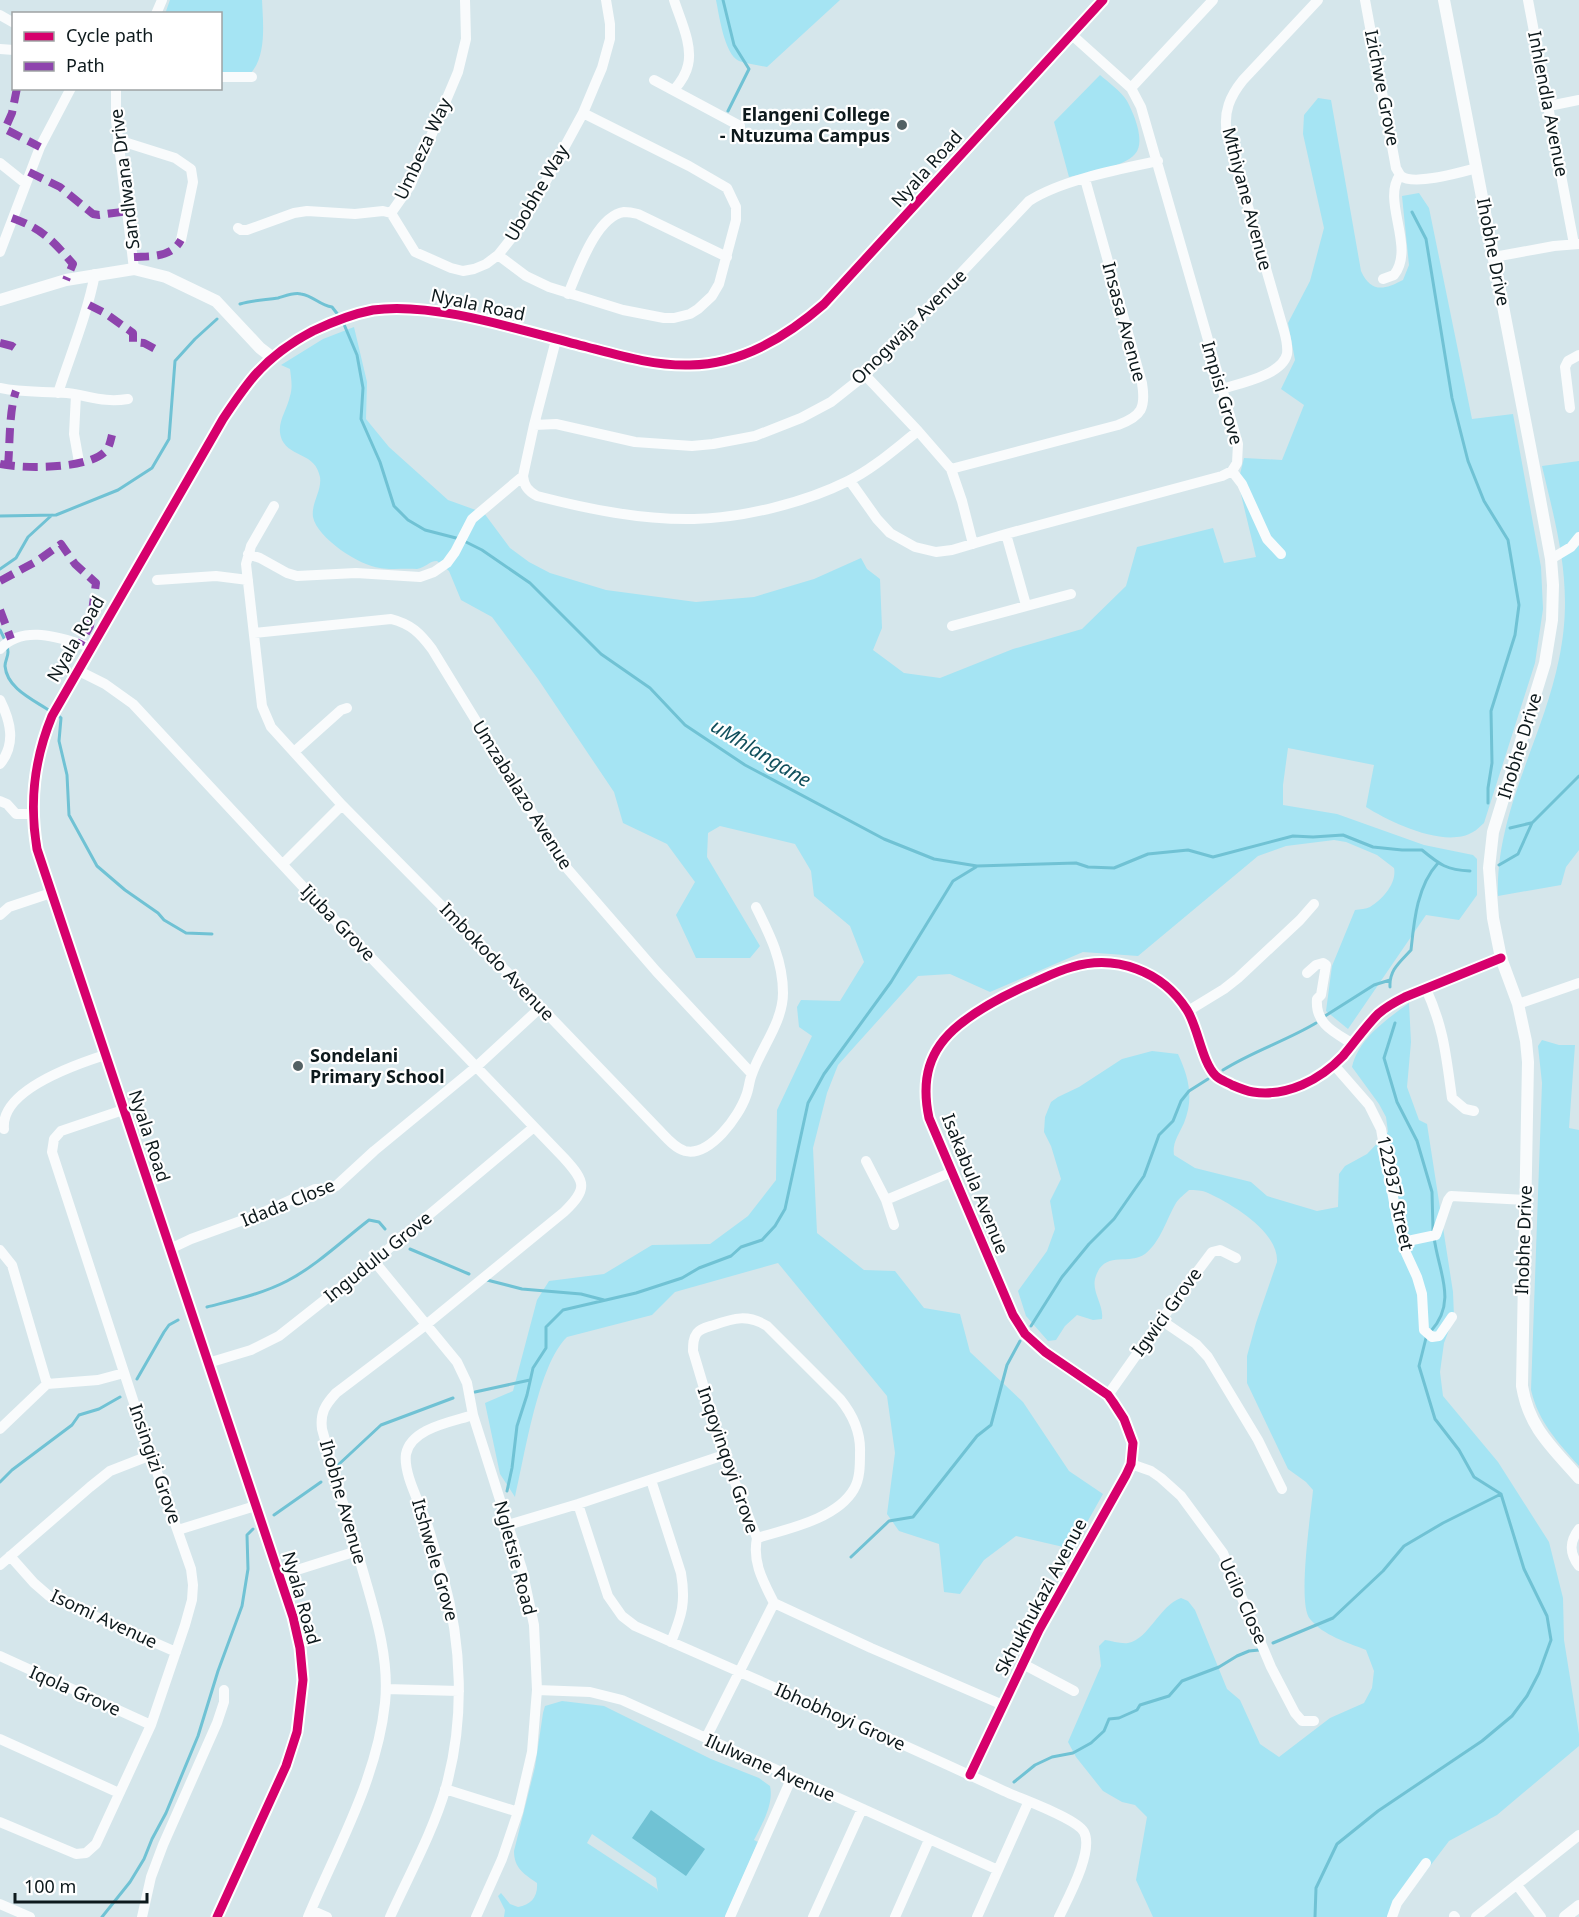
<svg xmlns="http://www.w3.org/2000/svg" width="1579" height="1917" font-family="'Noto Sans',sans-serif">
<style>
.green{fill:#a5e4f3;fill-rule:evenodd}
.water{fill:#70c2d4}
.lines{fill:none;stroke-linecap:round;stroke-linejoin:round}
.stream{stroke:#70c2d4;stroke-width:3}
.minor{stroke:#f9fbfc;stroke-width:10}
.tertiary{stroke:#f9fbfc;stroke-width:12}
.quiet{stroke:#8e44ad;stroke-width:8;stroke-dasharray:15 8;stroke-linecap:butt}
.cycleway-casing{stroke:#fff;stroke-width:13}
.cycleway{stroke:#d6006c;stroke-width:9}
.poi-dot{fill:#536164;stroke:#fff;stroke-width:2}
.labels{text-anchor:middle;stroke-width:4.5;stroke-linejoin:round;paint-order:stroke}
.street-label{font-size:18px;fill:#0d191c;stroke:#fff}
.poi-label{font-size:18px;font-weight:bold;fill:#0d191c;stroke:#fff;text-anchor:end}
.water-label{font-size:20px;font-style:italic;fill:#11505d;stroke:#fff}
</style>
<rect width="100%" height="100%" fill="#d5e6eb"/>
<path class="green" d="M170,0H262C263,23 267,56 250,74L221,73L220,14H165Z
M716,0H840L767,67C758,65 747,64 739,61C724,54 719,14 716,0Z
M1100,75C1108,82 1121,91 1127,101C1134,114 1146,142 1135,154C1125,167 1085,173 1069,177L1054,122Z
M1318,98L1331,100L1361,271C1371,293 1384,290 1403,280L1409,265L1402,196L1419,193L1429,208L1472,419L1513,414L1541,567L1543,609L1535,663L1484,823C1480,826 1477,830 1473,832C1445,849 1390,822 1366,807L1374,765L1288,748L1283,785V805L1337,814L1424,845L1473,855L1477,859V895L1459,920L1426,915L1348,1029L1326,1011L1332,966L1355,910C1360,909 1366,909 1370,907C1383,899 1397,883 1394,868L1377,855L1346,842L1334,840L1286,846L1258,856L1138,956L1083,952L990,992L950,974L918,976L838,1065L827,1093L813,1148L817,1233L864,1270L895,1271L924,1308L960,1314L970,1352L1023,1402L1069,1471L1103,1494L1072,1549L1016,1536L984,1560L960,1594L944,1592L939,1544L899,1531L887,1514L895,1453L887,1396L778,1263L675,1292L652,1315L567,1337C538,1365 525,1455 515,1497L500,1474L485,1403L513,1391L537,1300L549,1281L604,1274L652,1245L710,1244L748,1216L776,1180L777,1110L812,1036L799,1027L797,1007L801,1000L840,1001L864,962L850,926L814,896L811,871L795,844L720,826L708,833L707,857L760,946L750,958H696L676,915L695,882L667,844L623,823L614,792L538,679L492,617L461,600L449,571L437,561C429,561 425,568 417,569C405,568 392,570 380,568C360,566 317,538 313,517C311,503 322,491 320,477C315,452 291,458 282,440C275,424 287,411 290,396C293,387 291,378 290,369L281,365L323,339L354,327L367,382L366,419L389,447L448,500L484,513L510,548L529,562L550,573L606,590L696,602L754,597L814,579L861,558L867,569L880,579L882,628L873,650L904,673L940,678L1013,649L1082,629L1126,586L1137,547L1213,528L1224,563L1256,557L1238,482L1244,458L1282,460L1304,405L1281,389L1295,360L1288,323L1310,281L1324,228L1303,134L1304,115Z
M1579,461V850L1566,867L1561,885L1498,896C1495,813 1543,739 1559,659C1574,588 1558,534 1542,466Z
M1409,1003L1411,1042L1407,1087L1419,1120L1427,1124L1453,1292L1454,1317L1444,1343L1440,1372L1443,1396L1498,1462L1549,1542L1563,1598L1564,1640L1579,1734V1746L1497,1815L1449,1841L1396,1911V1917H1153L1136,1880L1147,1817L1135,1805L1122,1802L1103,1791L1076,1757L1068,1742L1101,1666L1099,1646L1105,1640C1112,1641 1121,1644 1128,1643C1149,1639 1159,1606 1181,1598L1188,1601L1195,1610L1227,1689L1240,1700L1260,1744L1279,1757L1330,1718L1364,1703L1372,1688L1374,1671L1366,1650C1347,1642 1324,1636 1310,1619C1297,1604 1311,1513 1313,1490L1306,1482L1288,1469L1247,1383V1356L1256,1323L1277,1262C1279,1232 1232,1204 1208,1193C1202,1190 1195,1190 1189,1190C1185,1194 1179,1198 1176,1203C1166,1220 1161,1241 1145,1254C1128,1266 1103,1249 1095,1279C1092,1293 1104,1305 1102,1319L1093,1320L1077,1315L1065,1326L1056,1340L1048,1341L1026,1316L1018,1291L1047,1251L1055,1229L1050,1201L1061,1179L1051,1146L1044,1132L1045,1117L1051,1102L1058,1097L1079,1087L1122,1059L1152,1051L1178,1054C1189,1078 1194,1098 1184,1123C1179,1134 1172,1143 1174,1155L1195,1168L1251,1182L1267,1196L1317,1211L1338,1207L1339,1174L1345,1166L1367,1154L1388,1132L1386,1117L1379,1104L1352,1067C1359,1038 1386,1020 1409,1003Z
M1542,1040L1559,1045H1575L1569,1128L1579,1130V1466C1557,1441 1539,1423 1531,1390L1542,1083L1538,1046Z
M562,1701L604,1706L711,1759L759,1778L770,1786C774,1804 762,1824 754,1840L758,1842L725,1917H504L505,1910L498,1896L501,1893L510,1904L518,1907C531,1905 538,1897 537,1883C524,1874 514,1868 514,1851L535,1767L543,1713L545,1706ZM592,1834L656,1878L658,1892L657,1889L587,1843Z"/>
<path class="water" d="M651,1810L705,1849L686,1876L632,1838Z"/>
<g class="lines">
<path class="stream" d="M723,0L734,45L749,69L728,111
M1412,212L1426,239L1452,398L1468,461L1484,501L1508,540L1519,605L1515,635L1491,711L1492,763L1488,788V803
M240,304C253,300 264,300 278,298C285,296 294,292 301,294C314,296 319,305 332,307L339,316
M343,322L357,355L363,388L361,419L380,462L394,506L408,520L425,530L460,539L482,550L530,583L601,654L650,688L685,725L745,765L884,839L934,859L977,866L1076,863L1088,867L1114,868L1148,854L1188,850L1213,857L1293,836L1313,837L1343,835L1373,847L1402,850H1422C1440,865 1447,870 1470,871
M0,516L56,515L118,490L152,468L169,439L175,361L195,339L217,319
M0,569L16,558L28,537L52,515
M0,630C3,636 8,645 8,652C8,657 5,661 5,666C7,689 34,700 50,711
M56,714L61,718L59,741L67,775L69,815L97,866L125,890L158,913L164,920L186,933L212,934
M1510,828L1531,823
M1499,865L1518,854L1532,823L1579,776
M1390,987C1389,970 1400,962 1411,950C1414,921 1417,886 1438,863
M1325,1016L1374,985L1390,980
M1395,1023L1384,1058L1397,1102L1417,1141L1432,1192L1433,1230
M1223,1070C1253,1051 1286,1041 1316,1023
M410,1249L469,1274
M487,1280L522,1289L581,1294L604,1300
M207,1307C234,1300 262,1294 287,1281C316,1266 343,1240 369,1220L379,1222L385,1229
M1031,1326L1062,1277L1089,1244L1114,1219L1144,1176L1159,1135L1173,1121L1181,1101L1189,1091L1208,1079
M1431,1331C1458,1301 1438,1271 1434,1237
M137,1379L164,1332L169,1325L178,1320
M475,1392L530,1380
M337,1466L381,1425L453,1398
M0,1482L12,1470L72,1425L79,1415L99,1409L120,1397
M507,1491L512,1468L517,1426L527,1395L533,1368L546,1348V1327L563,1310L636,1293L682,1278L699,1268L731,1256L741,1247L762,1240L775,1226L785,1209L808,1103L824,1074L891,982L953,881L976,867
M274,1515L321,1482
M851,1557L889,1521L913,1517L977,1436L991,1425L1007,1365L1020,1341
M1273,1643L1333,1618L1383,1571L1404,1546L1443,1523L1501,1494
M1014,1782L1035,1765L1052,1757L1073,1753L1091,1743L1104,1731L1109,1719L1119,1718L1137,1710L1140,1705L1169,1696L1182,1681L1219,1667L1237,1656L1249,1651L1259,1650
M102,1917L130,1882L144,1859L152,1839L166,1813L198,1736L218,1671L242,1606L248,1569L247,1535L253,1529
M1315,1917L1316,1888L1337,1844L1378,1811L1482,1741L1512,1716L1527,1696L1539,1673L1551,1640L1547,1616L1524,1569L1501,1494L1474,1477L1459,1450L1435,1419L1419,1366L1426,1338"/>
<path class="minor" d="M674,0C680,19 693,45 688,65C686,75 680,83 674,90
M1365,0L1396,168C1398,171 1399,174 1401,176C1414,186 1462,172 1477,168
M1528,0L1574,244
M156,14L162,0
M0,15L14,23
M0,49L14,50
M220,77H252
M654,80L740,126
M116,88V121L134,269
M1131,88L1213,0
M1549,106L1579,100
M118,140L175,158L191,169L193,182L181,240
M0,163L25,183
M391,213L415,252L451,268L463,271L474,269L486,264L498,255L522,225L583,113L596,82L602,68L610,39V24L606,0
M391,213L410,186L458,72L466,39L465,0
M238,228L241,230H247L294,213L307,211L355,214L383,211L391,213
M0,252L40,147L71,88
M498,255L526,276L549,287L623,310L664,318H674L690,314L698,309L712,296L719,284L736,220V207L727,188L689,166L583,113
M1494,257L1554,246L1579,244
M1383,279L1394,275C1416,247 1381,201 1400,175
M568,294C578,271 596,216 624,212C628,212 634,213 638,214L727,257
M556,340L534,425L523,476C524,486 528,491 537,496C588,509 641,520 694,519C743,518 804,503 848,481C873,469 896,448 918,431
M865,375L918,431L951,469L962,501L973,544
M0,388C22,393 44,391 67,393C90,396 104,403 128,399
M1222,389C1241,383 1282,375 1287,354C1288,346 1286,338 1284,331L1227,134C1223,112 1230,96 1243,80L1318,0
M58,393C71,353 87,315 95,274
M76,395L74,434L79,462
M1570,408L1565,367L1568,361L1579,355
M534,425L556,424L635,442L692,446L713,444L755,436L801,418L831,402L865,375L1029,201C1061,180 1120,169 1158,161
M951,469L1118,425C1142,416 1146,408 1142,383L1085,179
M1232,471L1242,484L1267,539L1281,554
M850,481L877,519L890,533L915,547L936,552L952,550L1006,534L1222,476L1232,471L1237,463L1238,444L1141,107L1131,88L1072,35
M274,506L251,546L246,564L262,706L271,727L342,805L509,974L657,1128C665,1136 674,1148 685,1151C710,1157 739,1116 746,1096C749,1089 749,1081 752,1074C761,1048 783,1022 783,993C783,961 770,935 756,907
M1006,534L1026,605
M248,554L260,558L287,573L297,576L356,573L420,577L434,572L447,563L455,552L472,519L523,476
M1551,559L1571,547L1579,537
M157,580L216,576L248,580
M952,626L1071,594
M254,633L391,619C411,624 420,633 432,649L565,866L656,971L752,1074
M0,649C24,623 62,639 91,647
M77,670L105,684L133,704L307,891L564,1158C586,1182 588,1189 564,1212L427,1324L336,1393C325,1405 320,1413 322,1429C334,1473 347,1517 360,1561C373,1607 390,1655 385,1703C377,1779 337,1848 308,1917
M0,700C11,722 16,744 0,764
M294,752L341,710L347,708
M0,801L7,804L16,814H33
M283,864L342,805
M0,915L9,907L51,893
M1307,973L1316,965L1323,963L1326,965L1321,995L1317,999C1315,1024 1334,1032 1353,1044
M1426,989C1444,1028 1446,1056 1452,1098L1465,1109L1474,1111
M1518,1004L1579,983
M1188,1011L1224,989L1238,978L1300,920L1314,904
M1334,1065L1369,1105L1381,1129L1397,1219L1406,1253L1417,1277L1422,1294L1424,1330L1432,1337L1439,1336L1452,1317
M4,1129C0,1090 77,1064 105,1055
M866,1161L886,1200L894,1225
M886,1200L952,1172
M1403,1242L1436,1235L1448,1200L1451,1196L1526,1200
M170,1249L191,1239L257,1215L315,1189H327L336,1186L374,1151L476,1067L541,1007
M0,1250L12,1265L47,1384
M374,1261L457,1362L467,1383L473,1415L522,1569L534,1625L537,1690L532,1752L518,1812L502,1859L476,1917
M1161,1320L1196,1344L1208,1357L1258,1440L1282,1489
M208,1363L251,1350L279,1336L374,1261L534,1127
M1108,1395L1161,1320L1212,1252L1220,1250L1236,1258
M0,1429L47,1384L98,1380L124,1373
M1131,1464L1151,1471L1161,1478L1181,1496L1223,1553L1271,1667L1295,1713L1302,1721H1314
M651,1480L681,1573C686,1602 682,1615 671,1642
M578,1504L608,1596L622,1616L635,1626C758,1680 882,1734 1004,1791C1021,1799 1076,1818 1084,1832C1094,1851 1068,1898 1059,1917
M508,1525L578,1504L724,1455
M1579,1529C1569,1542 1569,1553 1579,1566
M178,1530L255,1506
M10,1556L34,1583L49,1596L176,1652
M0,1565L90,1487L110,1471L151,1455
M278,1576L357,1551
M774,1603L871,1648L1003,1705
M0,1656L151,1725
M1023,1664L1074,1691
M386,1689L459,1691
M537,1690L590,1692L622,1700L998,1870
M706,1738L774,1603C763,1581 752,1562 757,1538L724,1455L693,1351C693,1345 693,1338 697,1333C701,1328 708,1327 714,1325C734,1318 748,1314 767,1326L840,1399C853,1415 861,1432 860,1453C860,1465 860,1479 854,1489C837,1519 787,1529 757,1538
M0,1739L119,1793
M970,1775L1039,1630L1126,1475L1131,1464L1133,1443L1124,1419L1113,1402L1108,1395L1045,1352L1025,1334L1013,1315L929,1118C921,1080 928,1050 959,1025C981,1007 1005,995 1030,984C1044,978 1057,971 1072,967C1116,954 1162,971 1187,1010C1198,1027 1202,1063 1216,1076C1220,1080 1227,1082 1232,1085C1239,1088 1246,1091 1253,1092C1287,1097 1320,1080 1343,1056C1355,1042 1365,1027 1378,1014C1386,1007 1395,1002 1405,997L1501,958
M445,1789L518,1812
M0,1822L76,1854L86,1853L96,1844L151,1725L185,1625L192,1600L193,1585L191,1569L151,1455L52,1152L54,1139L61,1131L123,1110
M1517,1885L1541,1917
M0,1904L30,1917
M311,1910L327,1917
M1454,1916L1455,1917
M142,1917L151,1877L163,1845L217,1723L224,1702V1690
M390,1917C409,1875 433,1832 446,1787C465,1719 462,1644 443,1576C437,1559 433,1541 427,1524C421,1505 403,1474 406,1454C411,1428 452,1422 473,1415
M730,1917L792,1777
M813,1917L862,1809
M895,1917L929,1840
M977,1917L1028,1803
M1392,1917L1397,1903L1426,1863
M1476,1917L1579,1835"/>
<path class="tertiary" d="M1444,0L1534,467L1551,559L1553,585L1552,620L1545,663L1493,832L1489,868L1493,918L1501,958L1518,1004L1526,1041L1528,1062L1522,1386C1529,1428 1552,1447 1579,1478
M0,300L66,280L134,269L166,277L216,301L260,348L273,358
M217,1917L286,1766L297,1732L303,1680L300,1648L293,1617L37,849C29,802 34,760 52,716L223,419C233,404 243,389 255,375C271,357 292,342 313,331C332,322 352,314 373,310C434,301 526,332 587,347C621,356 655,366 690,365C742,364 786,337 824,304L1103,0
M1565,1917L1579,1906"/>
<path class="quiet" d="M17,88L12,113L5,129L40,147
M29,172L60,187L93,214L99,215L129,211
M12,218C43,229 52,240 73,264L66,280
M134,257C152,256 171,258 181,240
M89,305L105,313L133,333V342L144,343L157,350
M0,343L12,346L18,350
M0,464C22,469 95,470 108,448C110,444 111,439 112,435
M8,466C10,444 9,410 16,391
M0,581L37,561L61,544L75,564L96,583L90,626L80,644
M0,610L11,639"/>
<defs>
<path id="cycleway" d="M970,1775L1039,1630L1126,1475L1131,1464L1133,1443L1124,1419L1113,1402L1108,1395L1045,1352L1025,1334L1013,1315L929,1118C921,1080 928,1050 959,1025C981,1007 1005,995 1030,984C1044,978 1057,971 1072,967C1116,954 1162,971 1187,1010C1198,1027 1202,1063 1216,1076C1220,1080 1227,1082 1232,1085C1239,1088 1246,1091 1253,1092C1287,1097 1320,1080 1343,1056C1355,1042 1365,1027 1378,1014C1386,1007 1395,1002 1405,997L1501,958
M217,1917L286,1766L297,1732L303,1680L300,1648L293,1617L37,849C29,802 34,760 52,716L223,419C233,404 243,389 255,375C271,357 292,342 313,331C332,322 352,314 373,310C434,301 526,332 587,347C621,356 655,366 690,365C742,364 786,337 824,304L1103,0"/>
</defs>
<use href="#cycleway" class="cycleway-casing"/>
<use href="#cycleway" class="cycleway"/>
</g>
<g class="poi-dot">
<circle cx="902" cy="125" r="6"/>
<circle cx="298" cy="1066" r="6"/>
</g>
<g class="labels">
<g class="street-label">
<text transform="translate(1382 88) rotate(79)" y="6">Izichwe Grove</text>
<text transform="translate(1548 104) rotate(79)" y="6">Inhlendla Avenue</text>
<text transform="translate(423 149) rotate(-65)" y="6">Umbeza Way</text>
<text transform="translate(927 169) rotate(-48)" y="6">Nyala Road</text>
<text transform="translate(125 179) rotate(-97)" y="6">Sandlwana Drive</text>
<text transform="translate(537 193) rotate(-60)" y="6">Ubobhe Way</text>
<text transform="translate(1247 199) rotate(75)" y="6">Mthiyane Avenue</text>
<text transform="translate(1493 252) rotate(79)" y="6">Ihobhe Drive</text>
<text transform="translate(478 305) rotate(12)" y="6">Nyala Road</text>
<text transform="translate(1124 322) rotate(75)" y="6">Insasa Avenue</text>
<text transform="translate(909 327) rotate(-45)" y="6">Onogwaja Avenue</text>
<text transform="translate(1222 393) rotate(74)" y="6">Impisi Grove</text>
<text transform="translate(76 639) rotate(-60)" y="6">Nyala Road</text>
<text transform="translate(1520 746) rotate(-73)" y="6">Ihobhe Drive</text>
<text transform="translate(522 795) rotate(58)" y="6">Umzabalazo Avenue</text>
<text transform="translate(338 923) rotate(46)" y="6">Ijuba Grove</text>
<text transform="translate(497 962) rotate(46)" y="6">Imbokodo Avenue</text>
<text transform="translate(149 1136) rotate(72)" y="6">Nyala Road</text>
<text transform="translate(975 1184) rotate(68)" y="6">Isakabula Avenue</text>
<text transform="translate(1395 1193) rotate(78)" y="6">122937 Street</text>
<text transform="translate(288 1203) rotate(-22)" y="6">Idada Close</text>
<text transform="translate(1524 1240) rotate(-88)" y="6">Ihobhe Drive</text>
<text transform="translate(378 1257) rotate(-39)" y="6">Ingudulu Grove</text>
<text transform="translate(1167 1312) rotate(-54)" y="6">Igwici Grove</text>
<text transform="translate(728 1460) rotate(71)" y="6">Inqoyinqoyi Grove</text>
<text transform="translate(155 1464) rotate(71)" y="6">Insingizi Grove</text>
<text transform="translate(343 1502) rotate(74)" y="6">Ihobhe Avenue</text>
<text transform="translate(515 1558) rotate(75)" y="6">Ngletsie Road</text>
<text transform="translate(435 1560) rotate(74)" y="6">Itshwele Grove</text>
<text transform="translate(1041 1597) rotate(-62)" y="6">Skhukhukazi Avenue</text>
<text transform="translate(301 1598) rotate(74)" y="6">Nyala Road</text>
<text transform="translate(1243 1601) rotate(66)" y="6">Ucilo Close</text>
<text transform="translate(104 1619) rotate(25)" y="6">Isomi Avenue</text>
<text transform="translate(75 1691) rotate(24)" y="6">Iqola Grove</text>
<text transform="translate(840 1717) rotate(24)" y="6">Ibhobhoyi Grove</text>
<text transform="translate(770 1768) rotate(24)" y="6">Ilulwane Avenue</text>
</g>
<g class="poi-label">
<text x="890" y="121">Elangeni College<tspan x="890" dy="21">- Ntuzuma Campus</tspan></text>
<text x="310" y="1062" text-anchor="start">Sondelani<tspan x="310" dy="21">Primary School</tspan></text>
</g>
<g class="water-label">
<text transform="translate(761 753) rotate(31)" y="7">uMhlangane</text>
</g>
</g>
<rect x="12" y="12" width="210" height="78" fill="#ffffff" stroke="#9ea3a4" stroke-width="1.5"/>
<rect x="24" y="32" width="30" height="9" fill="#d6006c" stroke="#9ea3a4" stroke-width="1.5"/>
<text x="66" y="42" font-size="18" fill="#0d191c">Cycle path</text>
<rect x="24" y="62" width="30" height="9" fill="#8e44ad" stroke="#9ea3a4" stroke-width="1.5"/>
<text x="66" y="72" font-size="18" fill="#0d191c">Path</text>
<path d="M15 1893v9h132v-9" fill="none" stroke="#0d191c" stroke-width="3"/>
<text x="24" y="1893" font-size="18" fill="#0d191c" stroke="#ffffff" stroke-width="4.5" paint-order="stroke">100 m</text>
</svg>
